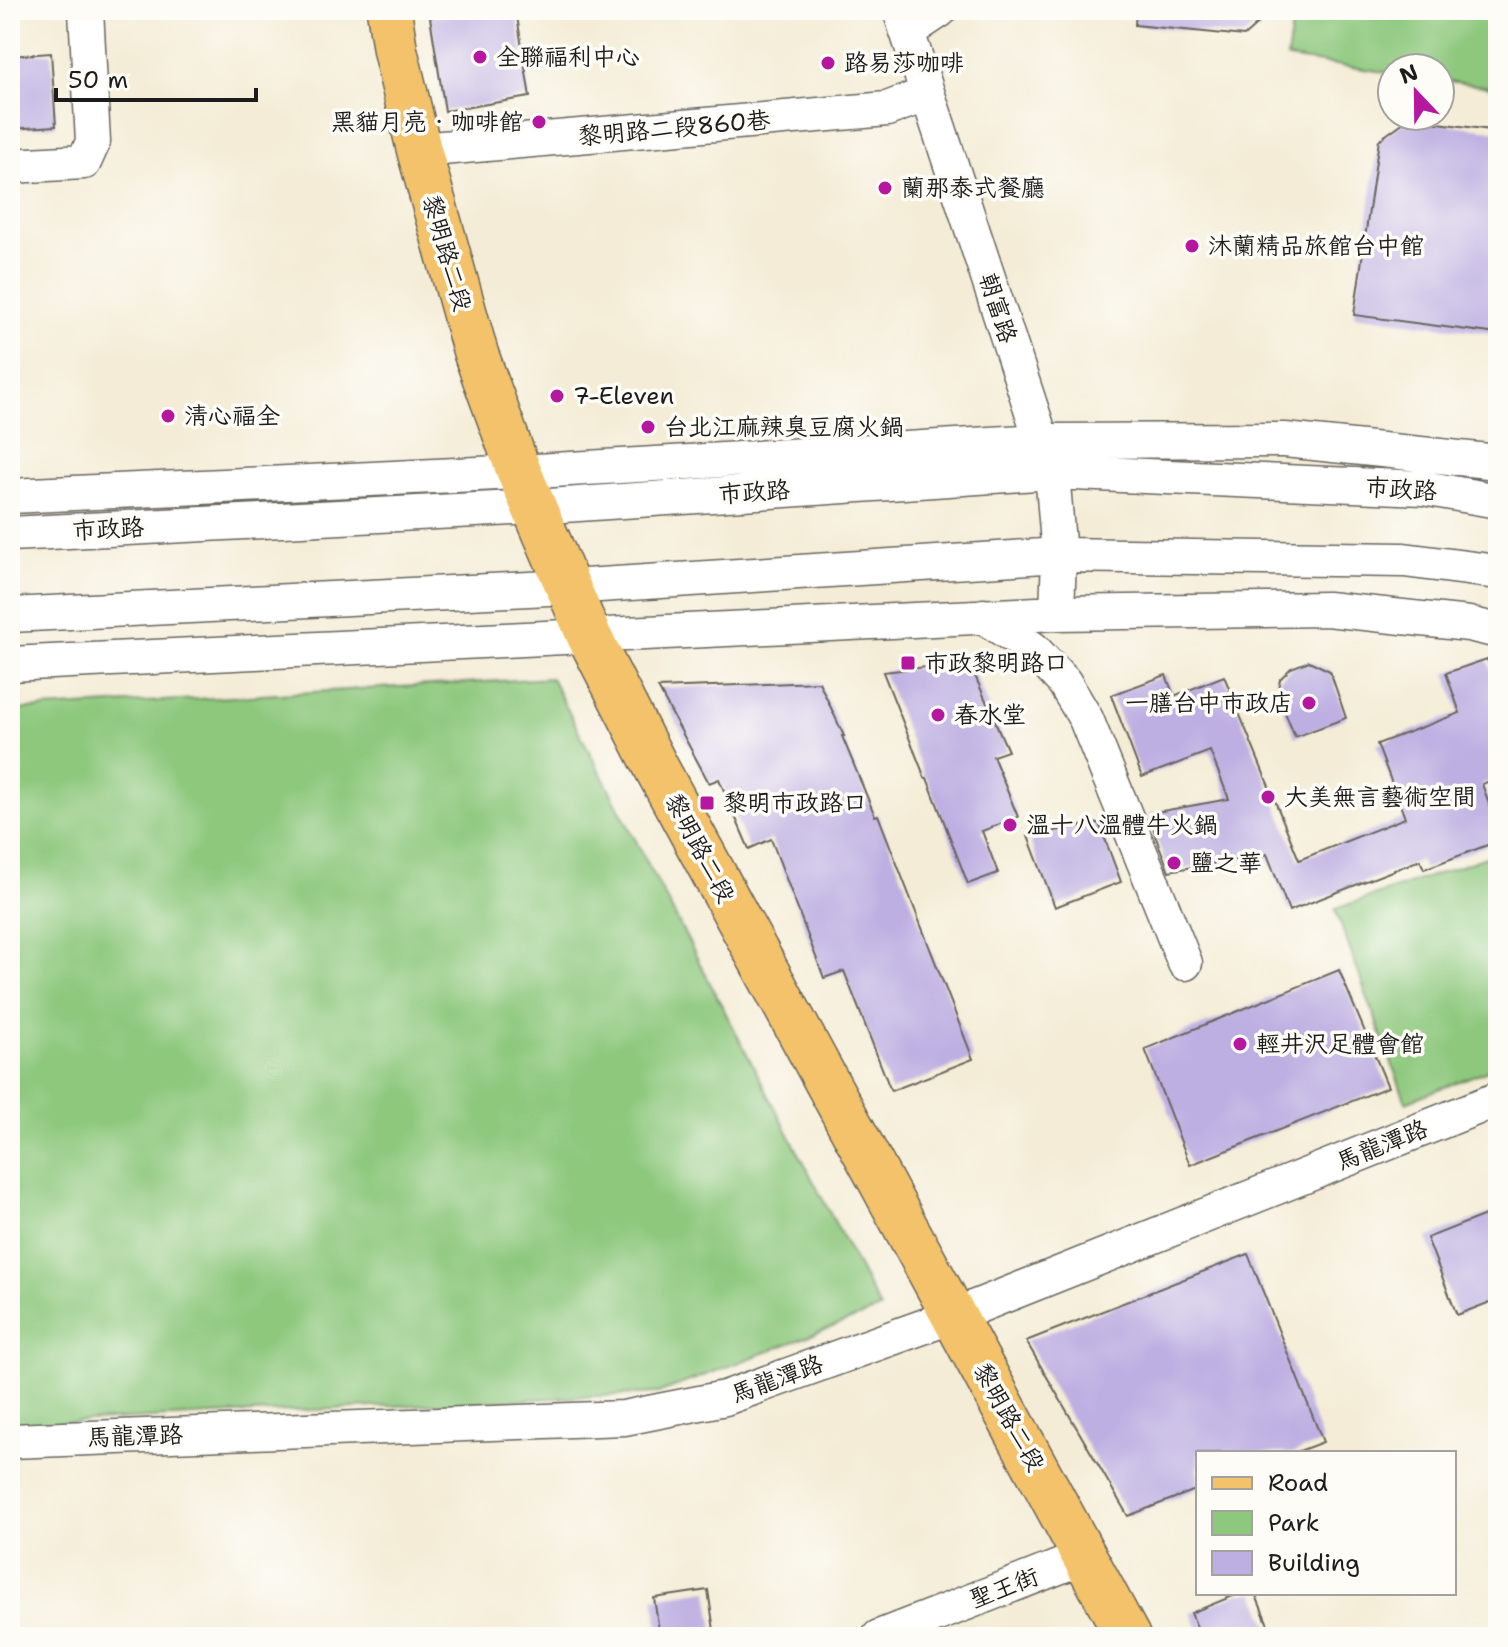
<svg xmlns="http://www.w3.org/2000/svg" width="1508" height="1647" font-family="'Shantell Sans','LXGW WenKai TC',sans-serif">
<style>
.green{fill:#8dc87d;stroke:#54724c;stroke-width:2}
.building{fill:#bdafe2}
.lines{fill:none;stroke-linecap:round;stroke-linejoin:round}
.minor-casing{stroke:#68655d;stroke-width:37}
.major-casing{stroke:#68655d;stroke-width:47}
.minor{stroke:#fff;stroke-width:34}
.major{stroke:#f3c26a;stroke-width:44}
.poi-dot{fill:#b5179e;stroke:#fdfcf7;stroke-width:3}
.labels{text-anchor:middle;stroke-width:7;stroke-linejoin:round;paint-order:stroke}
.poi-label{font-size:24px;fill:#1c1c1c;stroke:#fdfcf7;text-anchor:start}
.street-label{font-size:24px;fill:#1c1c1c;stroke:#fdfcf7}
</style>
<rect width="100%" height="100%" fill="#fdfcf7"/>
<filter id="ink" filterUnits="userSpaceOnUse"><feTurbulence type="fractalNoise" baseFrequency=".0125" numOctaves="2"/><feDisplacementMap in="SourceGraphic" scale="16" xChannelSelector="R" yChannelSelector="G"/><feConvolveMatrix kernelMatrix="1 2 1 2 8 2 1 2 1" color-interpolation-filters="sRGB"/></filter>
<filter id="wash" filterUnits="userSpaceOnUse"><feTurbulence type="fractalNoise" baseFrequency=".006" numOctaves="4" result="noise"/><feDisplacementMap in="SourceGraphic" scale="32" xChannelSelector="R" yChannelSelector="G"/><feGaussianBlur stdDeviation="1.8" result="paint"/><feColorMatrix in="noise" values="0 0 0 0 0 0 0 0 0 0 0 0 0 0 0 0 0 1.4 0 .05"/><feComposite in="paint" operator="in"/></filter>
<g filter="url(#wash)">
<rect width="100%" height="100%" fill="#f4ecd6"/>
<path class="green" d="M1294,10H1498V88L1440,80V68H1392V73L1287,58Z
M551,678L880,1309L658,1393L10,1425V710Z
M1498,853V1066L1406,1102L1335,909Z"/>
<g id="blocks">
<path class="building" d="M474,10H516L530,97L445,111L430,17Z
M1136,10H1273L1244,36L1135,25Z
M51,53L56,126L10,129V56Z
M1408,119L1498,131V334L1354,315L1379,140Z
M1487,659L1498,689V778L1482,784L1498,828V841L1424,869L1420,860L1289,911L1267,854L1254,859L1253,857L1169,871L1155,835L1151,813L1229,799L1210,751L1142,777L1111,695L1166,675L1174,696L1224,676L1299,860L1405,818L1377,744L1460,713L1446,673Z
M1309,661L1330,671L1346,718L1295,737L1277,693L1280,679L1291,668Z
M969,662L1008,751L993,756L1018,817L982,831L998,873L968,884L927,778H925L883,672Z
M819,682L844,736H842L875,816L878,815L973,1059L891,1091L844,971L824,978L771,839L749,849L719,779L709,783L658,688Z
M1099,823L1121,882L1055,907L1028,836Z
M1339,970L1388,1087L1190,1165L1145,1049Z
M1498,1210V1299L1457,1315L1427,1238Z
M1248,1254L1323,1442L1294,1453H1198V1489L1128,1516L1026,1341Z
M708,1590L715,1637H660L654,1598Z
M1240,1593H1255L1273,1637H1201L1191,1613Z"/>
</g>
</g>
<g filter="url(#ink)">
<use href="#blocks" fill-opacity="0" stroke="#68655d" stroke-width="2"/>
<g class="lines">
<defs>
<path id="minor" d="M900,10L1052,472L1059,555L1057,613
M907,32L940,10
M419,150L887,109L927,94
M10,166L84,162L93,142L86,10
M10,496L519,472L1041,441L1285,440L1498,462
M10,534L534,507L1052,472L1423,488L1498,501
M10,615L569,587L1059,555L1404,560L1498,572
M983,616L1033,649L1064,682L1086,719L1185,963
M10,664L1057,613L1327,609L1469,624L1498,631
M10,1441L624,1418L725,1398L953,1316L1498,1099
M879,1637L1084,1557"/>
<path id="major" d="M389,10L395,50L419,150L476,354L519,472L589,636L657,769L1128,1637"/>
</defs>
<use href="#minor" class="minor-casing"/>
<use href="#major" class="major-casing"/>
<use href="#minor" class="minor"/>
<use href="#major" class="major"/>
</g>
</g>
<g class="poi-dot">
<circle cx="480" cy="57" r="8"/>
<circle cx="828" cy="63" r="8"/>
<circle cx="539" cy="122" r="8"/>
<circle cx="885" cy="188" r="8"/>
<circle cx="1192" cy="246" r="8"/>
<circle cx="557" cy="396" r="8"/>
<circle cx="168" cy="416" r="8"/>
<circle cx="648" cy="427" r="8"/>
<rect x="900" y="655" width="16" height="16" rx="4"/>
<circle cx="1309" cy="703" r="8"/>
<circle cx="938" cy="715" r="8"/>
<circle cx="1268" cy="797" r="8"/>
<rect x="699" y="795" width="16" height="16" rx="4"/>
<circle cx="1010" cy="825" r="8"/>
<circle cx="1174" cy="863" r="8"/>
<circle cx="1240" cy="1044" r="8"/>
</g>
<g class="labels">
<g class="poi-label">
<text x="496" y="65">全聯福利中心</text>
<text x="844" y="71">路易莎咖啡</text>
<text x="523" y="130" text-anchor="end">黑貓月亮．咖啡館</text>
<text x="901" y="196">蘭那泰式餐廳</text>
<text x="1208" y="254">沐蘭精品旅館台中館</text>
<text x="573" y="404">7-Eleven</text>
<text x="184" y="424">清心福全</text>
<text x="664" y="435">台北江麻辣臭豆腐火鍋</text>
<text x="924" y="671">市政黎明路口</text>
<text x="1293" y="711" text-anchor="end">一膳台中市政店</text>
<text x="954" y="723">春水堂</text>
<text x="1284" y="805">大美無言藝術空間</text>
<text x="723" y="811">黎明市政路口</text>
<text x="1026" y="833">溫十八溫體牛火鍋</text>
<text x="1190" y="871">鹽之華</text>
<text x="1256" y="1052">輕井沢足體會館</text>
</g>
<g class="street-label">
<text transform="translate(674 128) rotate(-5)" y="8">黎明路二段860巷</text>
<text transform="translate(447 253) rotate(74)" y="8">黎明路二段</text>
<text transform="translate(998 308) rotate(72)" y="8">朝富路</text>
<text transform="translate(1401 489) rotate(4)" y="8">市政路</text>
<text transform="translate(754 492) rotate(-4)" y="8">市政路</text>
<text transform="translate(108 529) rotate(-3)" y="8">市政路</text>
<text transform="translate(700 848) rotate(62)" y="8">黎明路二段</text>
<text transform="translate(1382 1145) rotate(-22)" y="8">馬龍潭路</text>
<text transform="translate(777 1379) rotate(-20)" y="8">馬龍潭路</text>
<text transform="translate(1009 1417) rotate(61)" y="8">黎明路二段</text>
<text transform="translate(135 1436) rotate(-2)" y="8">馬龍潭路</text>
<text transform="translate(1004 1588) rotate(-21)" y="8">聖王街</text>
</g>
</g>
<rect width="1508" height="1647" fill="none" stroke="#fdfcf7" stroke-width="40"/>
<rect x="1196" y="1451" width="260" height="144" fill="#fdfcf7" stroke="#a3a29f" stroke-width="2"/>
<rect x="1212" y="1477" width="40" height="12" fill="#f3c26a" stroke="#a3a29f" stroke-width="2"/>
<text x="1268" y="1491" font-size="24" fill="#1c1c1c">Road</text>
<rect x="1212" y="1511" width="40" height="24" fill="#8dc87d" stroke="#a3a29f" stroke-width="2"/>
<text x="1268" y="1531" font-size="24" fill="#1c1c1c">Park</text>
<rect x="1212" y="1551" width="40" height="24" fill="#bdafe2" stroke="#a3a29f" stroke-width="2"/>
<text x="1268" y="1571" font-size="24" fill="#1c1c1c">Building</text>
<g transform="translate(1416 92) rotate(338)"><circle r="38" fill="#fdfcf7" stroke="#a3a29f" stroke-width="2"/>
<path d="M0-6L14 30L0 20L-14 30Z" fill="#b5179e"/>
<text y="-12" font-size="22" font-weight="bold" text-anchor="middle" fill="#1c1c1c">N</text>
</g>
<path d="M56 88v12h200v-12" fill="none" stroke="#1c1c1c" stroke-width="4"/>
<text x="68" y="88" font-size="24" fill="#1c1c1c" stroke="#fdfcf7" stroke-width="6" paint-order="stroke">50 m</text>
</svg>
